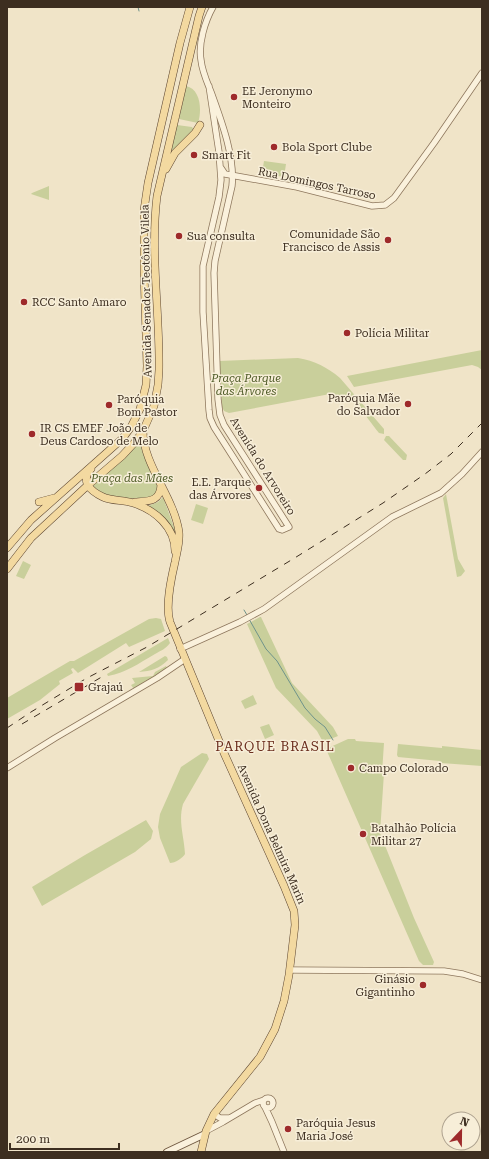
<svg xmlns="http://www.w3.org/2000/svg" width="489" height="1159" font-family="'Roboto Serif',serif">
<style>
.green{fill:#c9cf9b}
.lines{fill:none;stroke-linecap:round;stroke-linejoin:round}
.stream{stroke:#6f938a;stroke-width:1}
.tertiary-casing{stroke:#8d765c;stroke-width:7}
.secondary-casing{stroke:#6f573f;stroke-width:8}
.primary-casing{stroke:#5b4430;stroke-width:8}
.tertiary{stroke:#faf1dc;stroke-width:5.5}
.secondary{stroke:#faf1dc;stroke-width:6}
.primary{stroke:#f3d9a0;stroke-width:7}
.rail{stroke:#3d2e20;stroke-width:1;stroke-dasharray:7 7;stroke-linecap:butt}
.poi-dot{fill:#9e2a2b;stroke:#f7eed8;stroke-width:1.5}
.labels{text-anchor:middle;stroke-width:3;stroke-linejoin:round;paint-order:stroke}
.poi-label{font-size:11px;fill:#3d2e20;stroke:#f7eed8;text-anchor:start}
.street-label{font-size:11px;fill:#3d2e20;stroke:#f7eed8}
.park-label{font-size:11px;font-style:italic;fill:#4d5a26;stroke:#f7eed8}
.quarter-label{font-size:13px;letter-spacing:1px;fill:#6b2e1e;stroke:#f7eed8}
</style>
<rect width="100%" height="100%" fill="#f0e4c8"/>
<path class="green" d="M186,86C201,89 202,111 198,123L179,119Z
M177,125L192,127L194,130L169,157Z
M264,161L286,164L284,177L262,173Z
M49,186V200L31,194L32,193Z
M482,350V370L478,367L472,365L354,387L347,376Z
M298,358C315,361 327,367 340,378L384,429V434L379,433C366,417 354,395 330,394L229,413L224,411L222,407L219,361Z
M386,436H389L407,455L406,460H403L384,440Z
M139,443L159,490L157,495C154,497 150,500 146,500C130,502 102,498 93,486Z
M446,494L458,559L465,571L461,576L457,577L443,498Z
M163,497L175,530V532L148,506L158,502Z
M196,504L208,508L203,524L191,520Z
M23,561L31,565L24,579L16,576Z
M260,617H261L292,683L333,727L338,736L323,742L317,731L276,688L247,624Z
M156,618L161,619L165,631L129,647L126,643L78,673L73,668L71,669L73,673L59,681L60,684L40,700L7,719V698L70,661H74L149,619Z
M168,638L170,643C166,649 160,651 155,654C139,663 126,673 108,676L107,674Z
M165,656L167,657L168,660C159,669 151,671 139,672Z
M166,666L167,668L164,671L134,689L131,685L135,683L132,678L153,676L155,672Z
M253,695L257,704L245,709L241,701Z
M269,724L274,735L265,739L260,727Z
M348,739H355L356,741L384,743L382,773H384L380,833L414,918L434,962L433,965H423L419,961L326,749Z
M398,744L442,748V746L482,750V766L441,763L440,761L398,757L397,755Z
M202,753L207,754L209,759L183,804C178,821 184,836 185,854C183,858 175,863 170,863L160,838L158,827L160,814L181,767Z
M146,820L153,831L151,839L135,852L42,906L32,887L85,855Z"/>
<g class="lines">
<path class="stream" d="M138,7L139,11
M244,610L247,615
M249,619L266,649L277,661L305,708L315,719L325,727L333,740"/>
<defs>
<path id="tertiary" d="M209,86L219,152L221,180L219,197L203,266V312L209,410L210,418L214,427L279,529L282,530L289,527L224,425L220,415L218,399L214,273L215,261L232,186C235,156 221,120 211,92C207,82 202,71 201,60C198,44 205,21 213,7
M221,168L225,174L297,187L372,206L385,205L394,198L434,143L482,73
M180,649L240,622L264,609L392,517L441,493L462,474L482,452
M7,768L55,738L157,678L185,659
M290,970L444,971L463,974L482,980
M263 1103a5 5 0 1 1 10 0a5 5 0 1 1-10 0Z
M265,1107L272,1122L284,1152
M214,1114L220,1118H229
M206,1131L223,1122L255,1103L264,1100"/>
<path id="secondary" d="M167,1152L205,1134"/>
<path id="primary" d="M166,169L175,153L195,133L200,125
M143,431C143,465 174,497 179,532C180,543 177,551 175,562C171,579 165,606 170,622L224,753L284,886L294,911L295,925L289,975L284,1001L275,1029L260,1057L214,1114L206,1131L201,1152
M91,469C80,481 90,491 103,497C112,501 123,500 133,503C155,510 175,527 175,551
M39,502L54,498
M135,502C149,501 160,502 161,485
M7,548L31,520L122,439L131,427L140,409L146,385L147,366L144,272V210L148,183L180,43L190,7
M7,569L31,538L88,485L122,456L135,442L143,431L154,406L158,385L159,370C160,312 150,254 157,196L199,16L202,7"/>
</defs>
<use href="#tertiary" class="tertiary-casing"/>
<use href="#secondary" class="secondary-casing"/>
<use href="#primary" class="primary-casing"/>
<use href="#tertiary" class="tertiary"/>
<use href="#secondary" class="secondary"/>
<use href="#primary" class="primary"/>
<path class="rail" d="M22,724L105,675
M7,728L31,712L87,678L147,647L293,559L383,503L425,474L451,454L482,423"/>
</g>
<g class="poi-dot">
<circle cx="234" cy="97" r="4"/>
<circle cx="274" cy="147" r="4"/>
<circle cx="194" cy="155" r="4"/>
<circle cx="179" cy="236" r="4"/>
<circle cx="388" cy="240" r="4"/>
<circle cx="24" cy="302" r="4"/>
<circle cx="347" cy="333" r="4"/>
<circle cx="408" cy="404" r="4"/>
<circle cx="109" cy="405" r="4"/>
<circle cx="32" cy="434" r="4"/>
<circle cx="259" cy="488" r="4"/>
<rect x="74" y="682" width="10" height="10" rx="2"/>
<circle cx="351" cy="768" r="4"/>
<circle cx="363" cy="834" r="4"/>
<circle cx="423" cy="985" r="4"/>
<circle cx="288" cy="1129" r="4"/>
</g>
<g class="labels">
<g class="poi-label">
<text x="242" y="95">EE Jeronymo<tspan x="242" dy="13">Monteiro</tspan></text>
<text x="282" y="151">Bola Sport Clube</text>
<text x="202" y="159">Smart Fit</text>
<text x="380" y="238" text-anchor="end">Comunidade São<tspan x="380" dy="13">Francisco de Assis</tspan></text>
<text x="187" y="240">Sua consulta</text>
<text x="32" y="306">RCC Santo Amaro</text>
<text x="355" y="337">Polícia Militar</text>
<text x="400" y="402" text-anchor="end">Paróquia Mãe<tspan x="400" dy="13">do Salvador</tspan></text>
<text x="117" y="403">Paróquia<tspan x="117" dy="13">Bom Pastor</tspan></text>
<text x="40" y="432">IR CS EMEF João de<tspan x="40" dy="13">Deus Cardoso de Melo</tspan></text>
<text x="251" y="486" text-anchor="end">E.E. Parque<tspan x="251" dy="13">das Árvores</tspan></text>
<text x="88" y="691">Grajaú</text>
<text x="359" y="772">Campo Colorado</text>
<text x="371" y="832">Batalhão Polícia<tspan x="371" dy="13">Militar 27</tspan></text>
<text x="415" y="983" text-anchor="end">Ginásio<tspan x="415" dy="13">Gigantinho</tspan></text>
<text x="296" y="1127">Paróquia Jesus<tspan x="296" dy="13">Maria José</tspan></text>
</g>
<g class="street-label">
<text transform="translate(317 183) rotate(12)" y="4">Rua Domingos Tarroso</text>
<text transform="translate(146 291) rotate(-91)" y="4">Avenida Senador Teotônio Vilela</text>
<text transform="translate(263 466) rotate(58)" y="4">Avenida do Arvoreiro</text>
<text transform="translate(272 834) rotate(66)" y="4">Avenida Dona Belmira Marin</text>
</g>
<g class="park-label">
<text x="246" y="382">Praça Parque<tspan x="246" dy="13">das Árvores</tspan></text>
<text x="132" y="482">Praça das Mães</text>
</g>
<g class="quarter-label">
<text x="275" y="751">PARQUE BRASIL</text>
</g>
</g>
<rect width="489" height="1159" fill="none" stroke="#3d2e20" stroke-width="16"/>
<g transform="translate(461 1131) rotate(22)"><circle r="19" fill="#f7eed8" stroke="#ada18e"/>
<path d="M0-3L7 15L0 10L-7 15Z" fill="#9e2a2b"/>
<text y="-6" font-size="11" font-weight="bold" text-anchor="middle" fill="#3d2e20">N</text>
</g>
<path d="M10 1143v6h109v-6" fill="none" stroke="#3d2e20" stroke-width="2"/>
<text x="16" y="1143" font-size="12" fill="#3d2e20" stroke="#f7eed8" stroke-width="3" paint-order="stroke">200 m</text>
</svg>
